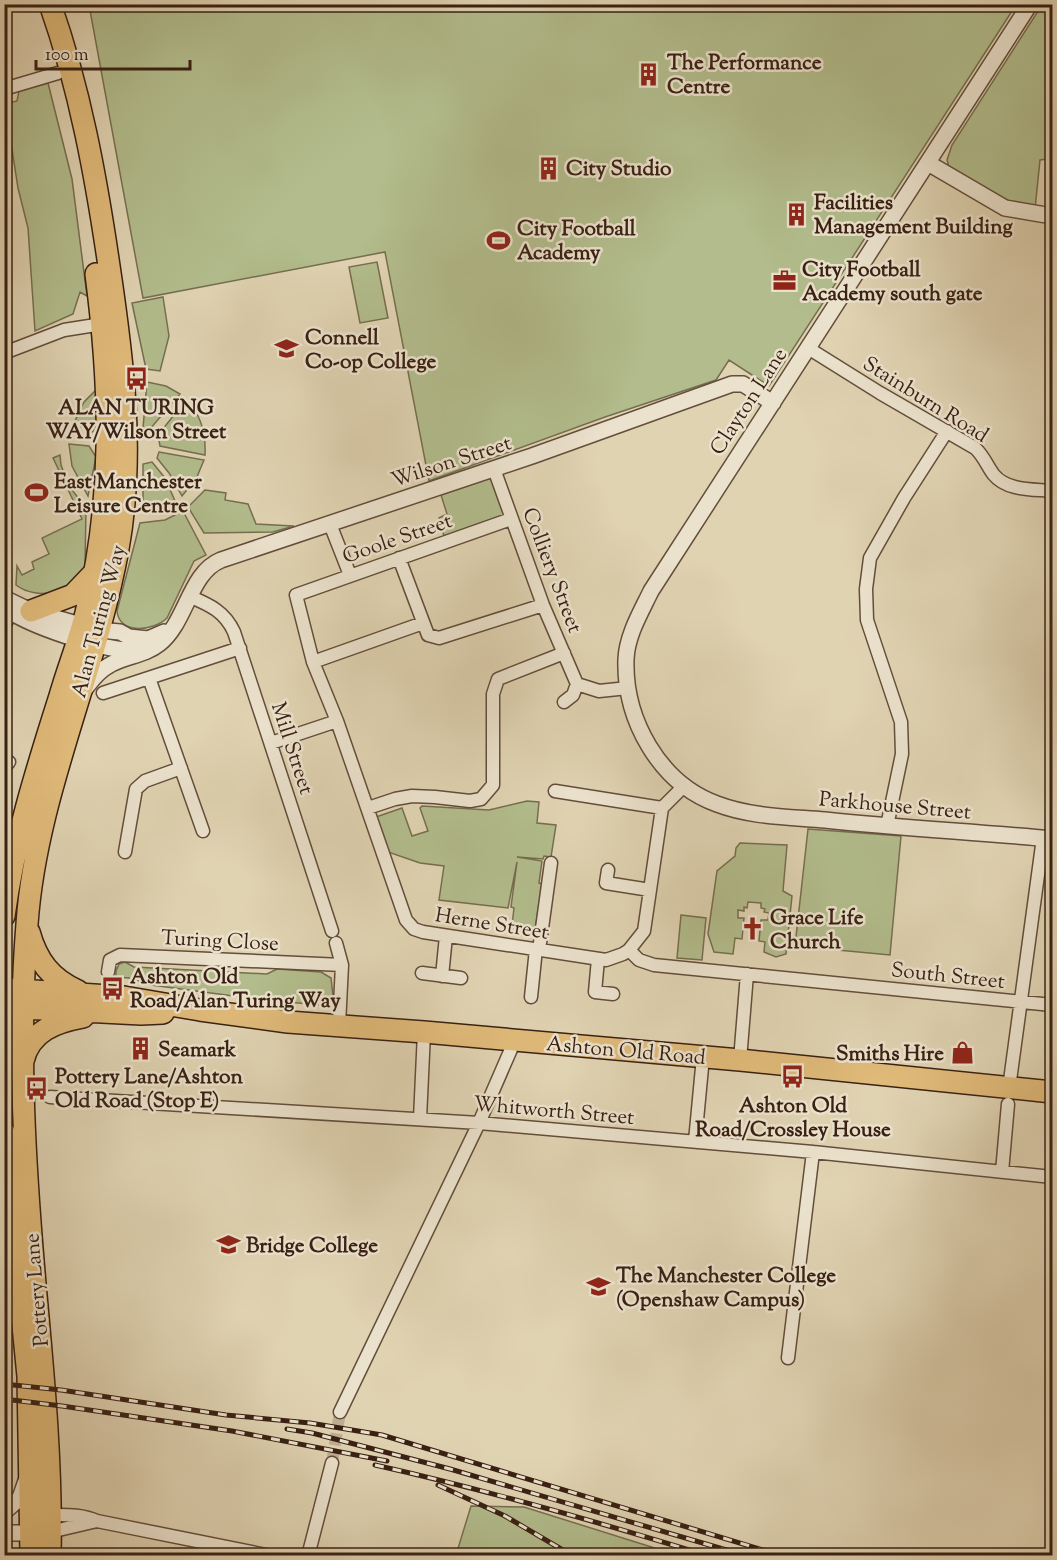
<svg xmlns="http://www.w3.org/2000/svg" width="1057" height="1560" font-family="'Sorts Mill Goudy',serif">
<style>
.green{fill:#b2bc8c;stroke:#766e50;stroke-width:1.5}
.lines{fill:none;stroke-linecap:round;stroke-linejoin:round}
.minor-tunnel{stroke:#bfaf92;stroke-width:12;stroke-dasharray:12 6;stroke-linecap:butt}
.minor-casing{stroke:#634d3b;stroke-width:15}
.tertiary-casing{stroke:#634d3b;stroke-width:18}
.trunk-casing{stroke:#392013;stroke-width:24}
.minor{stroke:#ebe2cd;stroke-width:12}
.tertiary{stroke:#ebe2cd;stroke-width:15}
.trunk{stroke:#e0ba79;stroke-width:21}
.rail-casing{stroke:#392013;stroke-width:5}
.rail{stroke:#ebe2cd;stroke-width:3;stroke-dasharray:9;stroke-linecap:butt}
.labels{text-anchor:middle;stroke-width:5;stroke-linejoin:round;paint-order:stroke}
.poi-label{font-size:21px;font-weight:bold;fill:#392013;stroke:#ebe2cd;text-anchor:start}
.street-label{font-size:21px;fill:#392013;stroke:#ebe2cd}
</style>
<rect width="100%" height="100%" fill="#e0d3b2"/>
<filter id="stains"><feTurbulence type="fractalNoise" baseFrequency=".00333" numOctaves="4"/><feColorMatrix values="0 0 0 0 .2 0 0 0 0 .09 0 0 0 0 .02 0 0 0 .5 -.17"/></filter>
<radialGradient id="worn" r=".72"><stop offset=".6" stop-color="#630" stop-opacity="0"/><stop offset="1" stop-color="#630" stop-opacity=".3"/></radialGradient>
<path class="green" d="M89,5V4L1016,5L769,386L729,360L716,380L605,417L429,481L385,252L143,298Z
M1042,5H1052V136L1050,138L1048,159L1040,160L1035,209C1003,202 977,185 949,167L947,160L952,145Z
M48,83L72,179L87,296L80,292L73,314L35,331L28,228L18,188L5,104L17,101L19,91Z
M377,262L388,318L360,323L349,267Z
M163,297L169,336L160,371L146,369L132,303Z
M147,382L166,386L180,394L150,429L143,428Z
M96,390L98,427L92,432L74,423L84,402Z
M186,400C202,415 206,434 205,455L160,446L158,435Z
M69,444L89,446L96,457L88,496L72,466Z
M159,452L204,460L196,479L182,496L169,473L157,458Z
M60,455L61,465L69,486L86,508L85,565C76,592 38,602 16,585L17,566L22,575L34,569L32,562L49,554L42,538L82,519L53,458Z
M152,462L165,478L175,501L165,506L143,510V464Z
M491,478L504,515L444,536L439,518L447,514L441,495Z
M205,490L226,493L225,500L248,504L256,524L294,526L273,532L204,533L188,507Z
M183,511L206,555L194,561L167,618C154,631 119,635 117,611L140,523L165,520Z
M527,801L539,802L537,823L556,825L551,857L544,856L543,859L517,857L542,861L539,883L542,884L534,937L511,934L514,908L511,907L517,862L508,908L439,900L444,866L420,863L388,852L376,817L402,808L412,836L428,831L420,808L422,806L489,810Z
M808,829L901,836L890,955L795,946Z
M740,843L787,845L783,891L792,896L786,954L776,957L764,952L765,942L759,941L761,920H768L769,913L764,912L765,909L761,908V903L748,902L747,908L744,907V911L738,910V918H744L742,939L735,938L733,954L714,952L708,934L717,871L735,856L736,848Z
M681,915L706,918L702,960L677,958Z
M125,962L134,967L267,974L277,969L321,972L331,978L333,996L330,1002L321,1005L264,1000L151,985L129,978L116,977V971L119,964Z
M471,1506L524,1507L677,1555H456Z"/>
<g class="lines">
<path class="minor-tunnel" d="M332,1463L340,1412"/>
<defs>
<path id="minor" d="M4,89L58,73
M808,348L880,393L975,448C984,456 987,466 994,475C1007,491 1034,489 1052,491
M4,353L64,330L102,324
M494,469L543,605L577,684L599,691L628,688
M511,519L296,595L313,662L337,721L406,920L414,929L423,932L606,960L623,954L629,950L644,931L662,808L685,785
M330,524L350,575
M399,558L428,635L439,638L543,605
M191,597C210,605 225,612 234,632L332,931
M4,625L12,613
M313,662L423,623
M149,678L203,831
M103,693L240,648
M564,702L573,695L577,684
M271,743L337,721
M4,768L9,762
M555,791L662,808
M368,808L395,799L412,796L435,797L470,801L481,799L493,785V694L498,679L564,653
M887,826L902,754L901,722L867,620L866,589L870,558L904,498L947,431
M125,852L136,789L145,781L181,768
M608,870L606,883L650,890
M336,943L342,965L339,1025
M539,950L551,863
M629,950L639,960L654,965L1052,1005
M598,959L595,992L613,994
M108,972L110,960L120,955L342,965
M422,973L461,978
M442,976L446,936
M531,997L536,949
M740,1060L747,974
M1009,1088L1043,838
M50,1097L479,1123L813,1152L1052,1177
M420,1119L424,1032
M695,1141L703,1057
M1002,1172L1008,1104
M788,1358L813,1152
M340,1412L479,1123L515,1040
M50,1515C66,1515 82,1514 97,1521L271,1556
M50,1532L97,1521
M308,1556L332,1463"/>
<path id="tertiary" d="M1030,4L651,591C641,612 627,635 626,659C624,719 659,783 717,804C751,817 789,817 825,820C901,828 977,832 1052,839
M928,163L1005,208L1052,216
M4,598L31,611L98,630L120,632L129,637L148,639L164,632
M11,612C35,627 115,656 142,649
M85,689C92,680 98,671 108,666C123,656 144,656 159,644C187,622 189,573 221,560L532,456L732,384H743L773,403
M4,1512L20,1498L27,1478
M4,1533H40"/>
<path id="trunk" d="M50,4C80,89 96,177 109,266C123,360 135,454 118,549C95,676 36,795 27,924C17,1048 25,1172 36,1295C44,1382 52,1468 50,1556
M31,611L73,595L93,574
M4,916C14,841 37,768 60,696C68,668 79,641 86,613C114,499 111,389 96,274
M29,932C37,961 51,979 78,991
M4,989L124,997L200,1010L288,1022L424,1032L740,1060L1052,1092
M4,1007L141,1014L163,1013
M23,1061C30,1031 56,1022 83,1017
M4,1132L28,1376L31,1556"/>
</defs>
<use href="#minor" class="minor-casing"/>
<use href="#tertiary" class="tertiary-casing"/>
<use href="#trunk" class="trunk-casing"/>
<use href="#minor" class="minor"/>
<use href="#tertiary" class="tertiary"/>
<use href="#trunk" class="trunk"/>
<defs>
<path id="rail" d="M4,1384L61,1390L226,1415L310,1423L382,1435L783,1556
M4,1399L62,1406L232,1431L387,1461
M287,1429L312,1433L450,1469L747,1556
M375,1465C487,1490 598,1522 709,1556
M438,1485L505,1516L573,1556"/>
</defs>
<use href="#rail" class="rail-casing"/>
<use href="#rail" class="rail"/>
</g>
<defs>
<symbol id="building-bare" viewBox="-9 -9 18 18"><path d="M-4-6H4V6H1V3H-1V6H-4ZM-2.5-4.3h1.7v1.8h-1.7ZM.8-4.3h1.7v1.8H.8ZM-2.5-1h1.7V.8h-1.7ZM.8-1h1.7V.8H.8Z" fill="#8f2418" stroke="#ebe2cd" stroke-width="2.5" paint-order="stroke"/></symbol>
<symbol id="stadium-bare" viewBox="-9 -9 18 18"><path d="M0-5a6.5 5 0 1 0 0 10a6.5 5 0 1 0 0-10ZM-3.5-1.8h7v3.6h-7Z" fill="#8f2418" stroke="#ebe2cd" stroke-width="2.5" paint-order="stroke"/></symbol>
<symbol id="office-bare" viewBox="-9 -9 18 18"><path d="M-6-3h4V-5.5h4V-3h4V5H-6ZM-1-4.5V-3h2v-1.5ZM-6 0V1H6V0Z" fill="#8f2418" stroke="#ebe2cd" stroke-width="2.5" paint-order="stroke"/></symbol>
<symbol id="university-bare" viewBox="-9 -9 18 18"><path d="M0-5L7-2L0 1L-7-2ZM-4 1L0 2.5L4 1V4Q0 6-4 4Z" fill="#8f2418" stroke="#ebe2cd" stroke-width="2.5" paint-order="stroke"/></symbol>
<symbol id="bus-bare" viewBox="-9 -9 18 18"><path d="M-5-6H5V4H4V6H2V4H-2V6H-4V4H-5ZM-3.5-4V0h7V-4ZM-3.5 1.2v1.5H-2V1.2ZM2 1.2v1.5H3.5V1.2Z" fill="#8f2418" stroke="#ebe2cd" stroke-width="2.5" paint-order="stroke"/></symbol>
<symbol id="church-bare" viewBox="-9 -9 18 18"><path d="M-1.2-6h2.4v3.5h3.3v2.4h-3.3V6h-2.4V-.1h-3.3v-2.4h3.3Z" fill="#8f2418" stroke="#ebe2cd" stroke-width="2.5" paint-order="stroke"/></symbol>
<symbol id="shop-bare" viewBox="-9 -9 18 18"><path d="M-5-2.5h2.3a2.7 3.5 0 0 1 5.4 0H5L5.5 6h-11ZM-1.5-2.5h3a1.5 2.3 0 0 0-3 0Z" fill="#8f2418" stroke="#ebe2cd" stroke-width="2.5" paint-order="stroke"/></symbol>
</defs>
<g fill-rule="evenodd">
<use href="#building-bare" x="632" y="58" width="33" height="33"/>
<use href="#building-bare" x="532" y="152" width="33" height="33"/>
<use href="#building-bare" x="780" y="198" width="33" height="33"/>
<use href="#stadium-bare" x="482" y="224" width="33" height="33"/>
<use href="#office-bare" x="768" y="264" width="33" height="33"/>
<use href="#university-bare" x="270" y="332" width="33" height="33"/>
<use href="#bus-bare" x="120" y="362" width="33" height="33"/>
<use href="#stadium-bare" x="20" y="476" width="33" height="33"/>
<use href="#church-bare" x="736" y="912" width="33" height="33"/>
<use href="#bus-bare" x="96" y="972" width="33" height="33"/>
<use href="#building-bare" x="124" y="1032" width="33" height="33"/>
<use href="#shop-bare" x="946" y="1036" width="33" height="33"/>
<use href="#bus-bare" x="776" y="1060" width="33" height="33"/>
<use href="#bus-bare" x="20" y="1072" width="33" height="33"/>
<use href="#university-bare" x="212" y="1228" width="33" height="33"/>
<use href="#university-bare" x="582" y="1270" width="33" height="33"/>
</g>
<g class="labels">
<g class="poi-label">
<text x="667" y="69">The Performance<tspan x="667" dy="24">Centre</tspan></text>
<text x="566" y="175">City Studio</text>
<text x="814" y="209">Facilities<tspan x="814" dy="24">Management Building</tspan></text>
<text x="517" y="235">City Football<tspan x="517" dy="24">Academy</tspan></text>
<text x="802" y="276">City Football<tspan x="802" dy="24">Academy south gate</tspan></text>
<text x="305" y="344">Connell<tspan x="305" dy="24">Co-op College</tspan></text>
<text x="136" y="414" text-anchor="middle">ALAN TURING<tspan x="136" dy="24">WAY/Wilson Street</tspan></text>
<text x="54" y="488">East Manchester<tspan x="54" dy="24">Leisure Centre</tspan></text>
<text x="770" y="924">Grace Life<tspan x="770" dy="24">Church</tspan></text>
<text x="130" y="983">Ashton Old<tspan x="130" dy="24">Road/Alan Turing Way</tspan></text>
<text x="158" y="1056">Seamark</text>
<text x="944" y="1060" text-anchor="end">Smiths Hire</text>
<text x="55" y="1083">Pottery Lane/Ashton<tspan x="55" dy="24">Old Road (Stop E)</tspan></text>
<text x="793" y="1112" text-anchor="middle">Ashton Old<tspan x="793" dy="24">Road/Crossley House</tspan></text>
<text x="246" y="1252">Bridge College</text>
<text x="616" y="1282">The Manchester College<tspan x="616" dy="24">(Openshaw Campus)</tspan></text>
</g>
<g class="street-label">
<text transform="translate(926 399) rotate(32)" y="7">Stainburn Road</text>
<text transform="translate(748 401) rotate(-57)" y="7">Clayton Lane</text>
<text transform="translate(451 461) rotate(-18)" y="7">Wilson Street</text>
<text transform="translate(397 538) rotate(-19)" y="7">Goole Street</text>
<text transform="translate(553 570) rotate(69)" y="7">Colliery Street</text>
<text transform="translate(98 621) rotate(-75)" y="7">Alan Turing Way</text>
<text transform="translate(293 748) rotate(72)" y="7">Mill Street</text>
<text transform="translate(895 805) rotate(5)" y="7">Parkhouse Street</text>
<text transform="translate(492 923) rotate(9)" y="7">Herne Street</text>
<text transform="translate(220 940) rotate(3)" y="7">Turing Close</text>
<text transform="translate(948 975) rotate(6)" y="7">South Street</text>
<text transform="translate(626 1050) rotate(5)" y="7">Ashton Old Road</text>
<text transform="translate(554 1110) rotate(5)" y="7">Whitworth Street</text>
<text transform="translate(36 1290) rotate(-95)" y="7">Pottery Lane</text>
</g>
</g>
<rect width="1057" height="1560" fill="none" stroke="#e0d3b2" stroke-width="24"/>
<rect x="6" y="6" width="1045" height="1548" fill="none" stroke="#392013" stroke-width="3"/>
<rect x="12" y="12" width="1033" height="1536" fill="none" stroke="#392013" stroke-width="1.5"/>
<path d="M36 60v9h154v-9" fill="none" stroke="#392013" stroke-width="3"/>
<text x="45" y="60" font-size="18" fill="#392013" stroke="#ebe2cd" stroke-width="4.5" paint-order="stroke">100 m</text>
<rect width="100%" height="100%" filter="url(#stains)"/>
<rect width="100%" height="100%" fill="url(#worn)"/>
</svg>
